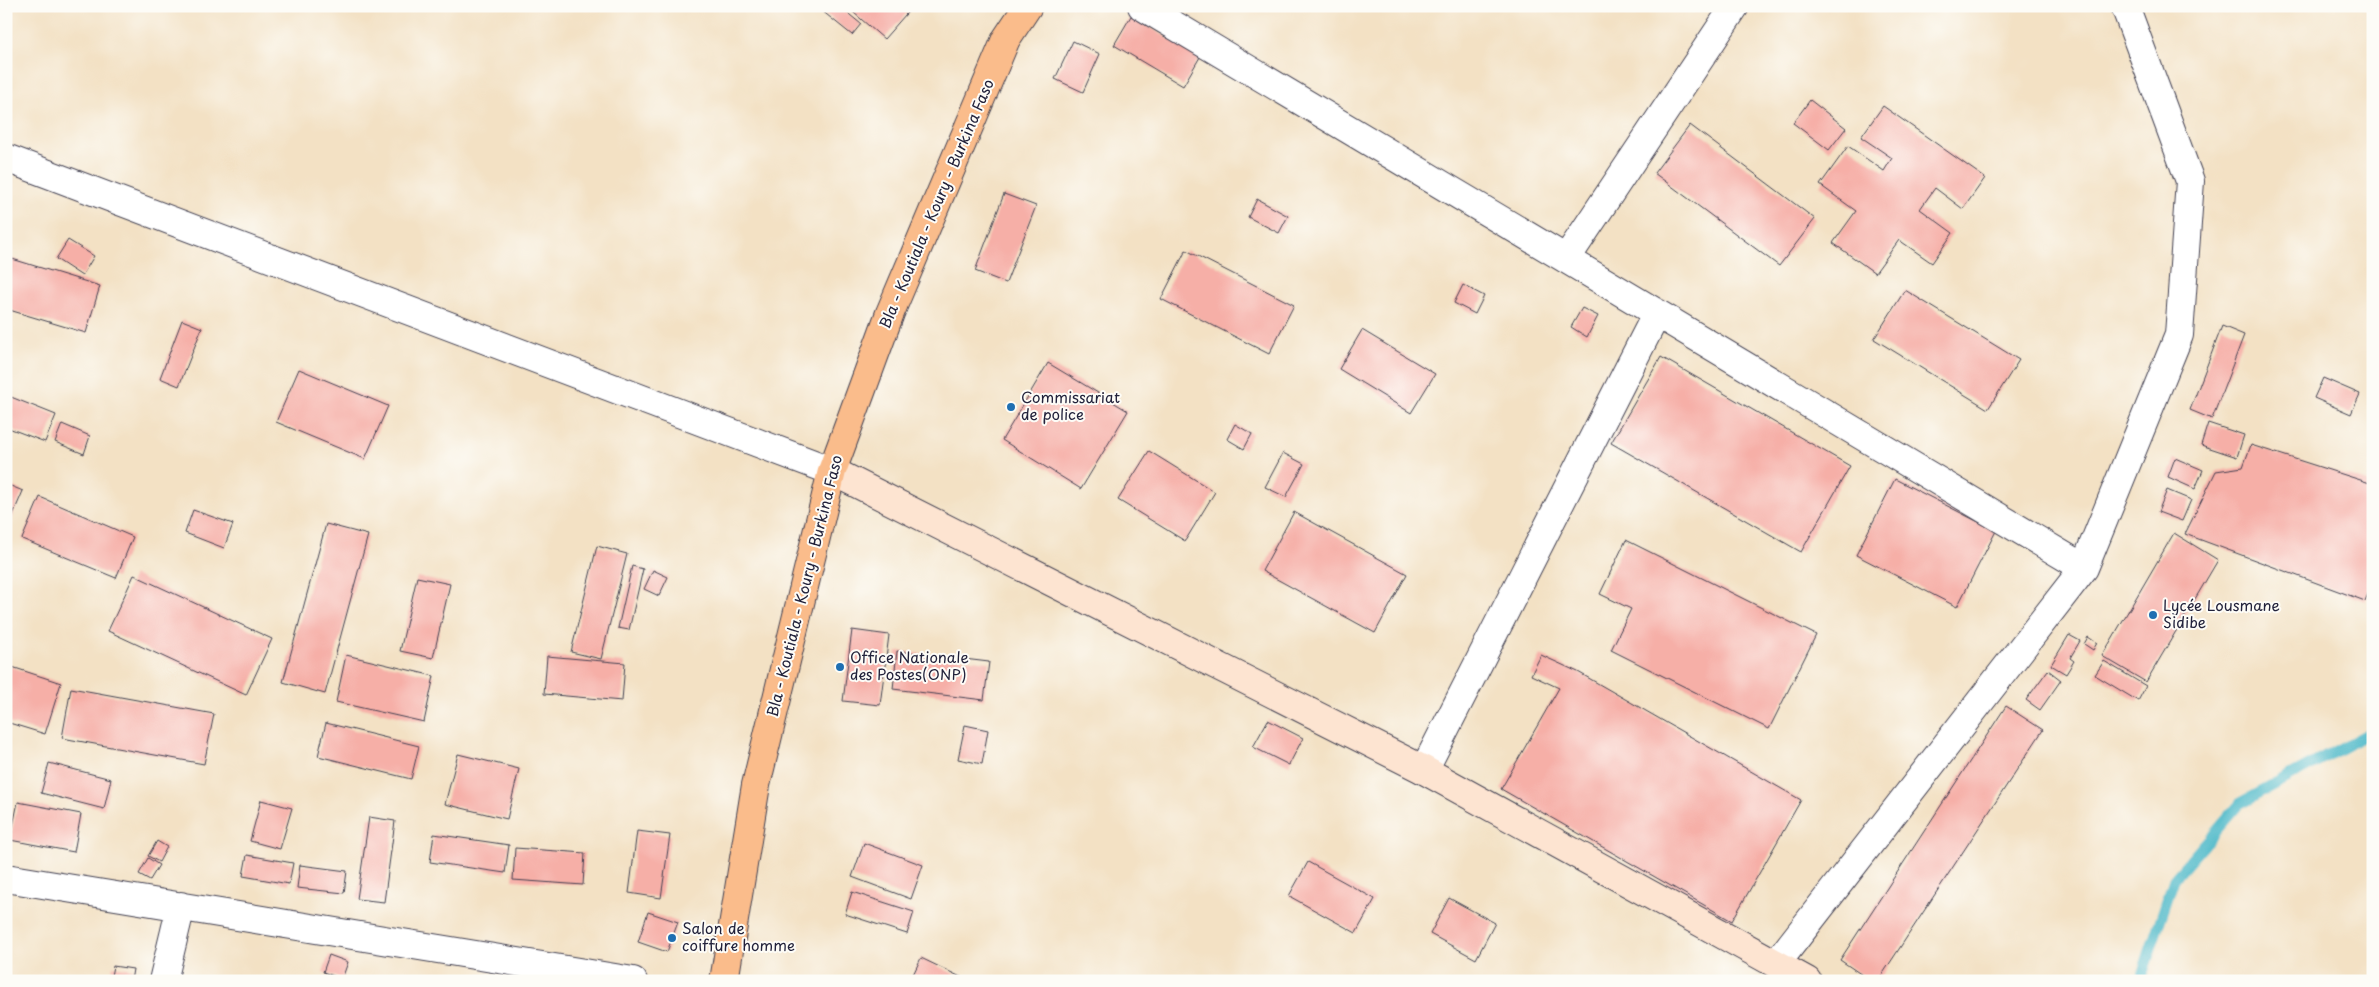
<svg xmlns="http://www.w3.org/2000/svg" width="2379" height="987" font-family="'Playpen Sans',sans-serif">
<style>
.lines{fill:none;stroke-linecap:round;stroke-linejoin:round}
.stream{stroke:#4cb8c8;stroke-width:11}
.building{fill:#f6afa7}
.street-casing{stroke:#413f50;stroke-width:30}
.secondary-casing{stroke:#413f50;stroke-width:30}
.primary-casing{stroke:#413f50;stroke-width:30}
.street{stroke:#fff;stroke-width:28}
.secondary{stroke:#fde4d1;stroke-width:28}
.primary{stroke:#fabc8b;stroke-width:28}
.poi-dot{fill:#1f6fb2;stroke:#fdfcf7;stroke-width:2}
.labels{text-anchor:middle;stroke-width:4;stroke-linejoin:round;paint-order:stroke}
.street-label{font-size:15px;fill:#22223b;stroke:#fdfcf7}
.poi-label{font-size:15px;fill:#22223b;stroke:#fdfcf7;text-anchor:start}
</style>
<rect width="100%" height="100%" fill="#fdfcf7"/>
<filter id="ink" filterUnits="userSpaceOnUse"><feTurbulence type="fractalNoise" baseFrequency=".02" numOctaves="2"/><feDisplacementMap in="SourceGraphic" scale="10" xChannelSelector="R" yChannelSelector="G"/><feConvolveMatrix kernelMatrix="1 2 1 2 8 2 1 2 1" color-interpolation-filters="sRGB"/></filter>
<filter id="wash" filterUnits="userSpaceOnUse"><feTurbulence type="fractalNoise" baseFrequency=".0096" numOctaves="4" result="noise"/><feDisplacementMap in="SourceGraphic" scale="20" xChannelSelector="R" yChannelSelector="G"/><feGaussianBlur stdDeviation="1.12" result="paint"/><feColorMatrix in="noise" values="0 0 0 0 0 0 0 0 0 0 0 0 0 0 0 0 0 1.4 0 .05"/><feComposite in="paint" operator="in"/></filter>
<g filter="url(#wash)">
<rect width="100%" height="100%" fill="#f3e1c4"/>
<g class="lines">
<path class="stream" d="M2140,981L2174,879L2239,804L2373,731"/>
</g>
<g id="blocks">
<path class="building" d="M816,6H839L861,24L852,35Z
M846,6H913L884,39Z
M1131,16L1200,57L1183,86L1114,45Z
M1073,41L1100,54L1083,92L1055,79Z
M1810,100L1846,128L1829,150L1793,123Z
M1883,106L1985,178L1963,209L1935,188L1920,209L1953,233L1932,263L1899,240L1875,273L1833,243L1856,211L1820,185L1848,146L1884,171L1892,158L1861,137Z
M1690,125L1815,219L1779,266L1654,173Z
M1004,194L1036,206L1006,283L975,271Z
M1257,199L1288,216L1279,233L1248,217Z
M68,240L94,256L82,276L56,259Z
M1186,250L1294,305L1269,354L1161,299Z
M9,258L100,286L86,333L6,309V266Z
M1463,285L1484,296L1475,314L1454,303Z
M1905,290L2019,360L1988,409L1874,339Z
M1582,308L1598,316L1587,337L1571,327Z
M182,320L202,328L179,386L160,378Z
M2222,326L2244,335L2212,419L2190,410Z
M1362,330L1435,374L1411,413L1339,369Z
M1661,357L1850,466L1801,552L1611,443Z
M1048,363L1128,411L1081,489L1002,440Z
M299,369L388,406L365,459L276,422Z
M2323,378L2360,394L2351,414L2314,398Z
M6,395L56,415L45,442L6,427Z
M2208,423L2244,435L2237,457L2201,445Z
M62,424L90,436L84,454L55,442Z
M1235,424L1252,434L1244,449L1227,439Z
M2251,445L2373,484V582L2365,601L2185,534L2216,471L2243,467Z
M1149,451L1215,492L1185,541L1118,500Z
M1283,453L1304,464L1286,497L1265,487Z
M2175,458L2203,470L2195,489L2168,477Z
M1895,479L1996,531L1957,607L1856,555Z
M6,484L23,491L6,531Z
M2167,490L2191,500L2182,521L2158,512Z
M40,497L133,537L116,578L22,539Z
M193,510L233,524L224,548L185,533Z
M1294,512L1407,574L1375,633L1262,571Z
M326,524L368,535L325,694L283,682Z
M2174,533L2218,560L2146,682L2102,656Z
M1626,540L1816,635L1769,729L1611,650L1631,609L1600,594Z
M597,546L627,554L601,659L571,652Z
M632,566L643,569L629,630L618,628Z
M653,570L668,577L659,596L644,589Z
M134,575L272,639L246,695L108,631Z
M417,577L450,584L433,658L400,651Z
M852,630L889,635L880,705L843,701Z
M2069,635L2080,641L2070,658L2074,661L2066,674L2051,665Z
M2088,637L2097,643L2093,650L2084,644Z
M897,651L989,662L984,700L893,689Z
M346,655L434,676L424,722L336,702Z
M1541,655L1578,672L1801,800L1732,921L1501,789L1559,688L1531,675Z
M547,656L625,663L622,701L544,694Z
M2104,661L2146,686L2138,701L2095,675Z
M6,665L61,683L45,734L6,722Z
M2048,670L2061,680L2040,710L2026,700Z
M71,688L214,714L204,764L62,738Z
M2006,706L2043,730L1878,981H1871L1840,960Z
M1268,720L1303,738L1289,765L1253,747Z
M326,723L419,746L411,779L318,756Z
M965,725L988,730L982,764L958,759Z
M458,754L519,769L507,819L445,804Z
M49,763L111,779L104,809L41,793Z
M261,800L292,808L280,849L250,841Z
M18,802L81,814L74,852L10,840Z
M369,817L395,821L384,902L357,899Z
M637,831L670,835L661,898L629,893Z
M434,834L509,845L505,873L430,862Z
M157,841L167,847L159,862L148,856Z
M864,843L923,865L911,899L852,877Z
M515,848L585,853L583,885L513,880Z
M247,855L293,863L289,884L243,876Z
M148,858L159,865L150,880L139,874Z
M1308,862L1375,899L1356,933L1289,896Z
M300,865L347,871L344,893L297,888Z
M852,892L914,912L907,934L845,914Z
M1449,898L1495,923L1476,959L1430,934Z
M648,912L678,922L667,952L638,942Z
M329,955L348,962L342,979L323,972Z
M921,958L969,981H910Z
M113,966L133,969L131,981H110Z"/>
</g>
</g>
<g filter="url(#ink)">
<use href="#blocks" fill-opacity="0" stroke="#413f50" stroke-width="1"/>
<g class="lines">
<defs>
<path id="street" d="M1142,6L2084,568
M6,158L832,471
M1566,259L1735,6
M1424,770L1657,313
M6,878L633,981
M1776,964L2084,568L2179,335L2190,181L2125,6
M163,981L181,906"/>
<path id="secondary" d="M832,471L1424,770L1807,981"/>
<path id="primary" d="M724,981L756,785L832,471L890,313L1006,39L1028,6"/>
</defs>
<use href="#street" class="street-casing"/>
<use href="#secondary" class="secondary-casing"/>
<use href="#primary" class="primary-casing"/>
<use href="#street" class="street"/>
<use href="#secondary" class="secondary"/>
<use href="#primary" class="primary"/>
</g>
</g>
<g class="poi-dot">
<circle cx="1011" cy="407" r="5"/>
<circle cx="2153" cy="615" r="5"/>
<circle cx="840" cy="667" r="5"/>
<circle cx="672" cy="938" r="5"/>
</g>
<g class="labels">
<g class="street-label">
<text transform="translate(937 204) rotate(-67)" y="5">Bla - Koutiala - Koury - Burkina Faso</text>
<text transform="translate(805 586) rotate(-76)" y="5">Bla - Koutiala - Koury - Burkina Faso</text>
</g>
<g class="poi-label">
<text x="1021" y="403">Commissariat<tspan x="1021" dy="17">de police</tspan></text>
<text x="2163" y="611">Lycée Lousmane<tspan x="2163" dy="17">Sidibe</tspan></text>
<text x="850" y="663">Office Nationale<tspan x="850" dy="17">des Postes(ONP)</tspan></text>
<text x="682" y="934">Salon de<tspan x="682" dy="17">coiffure homme</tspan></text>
</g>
</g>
<rect width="2379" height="987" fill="none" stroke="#fdfcf7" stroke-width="25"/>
</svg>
